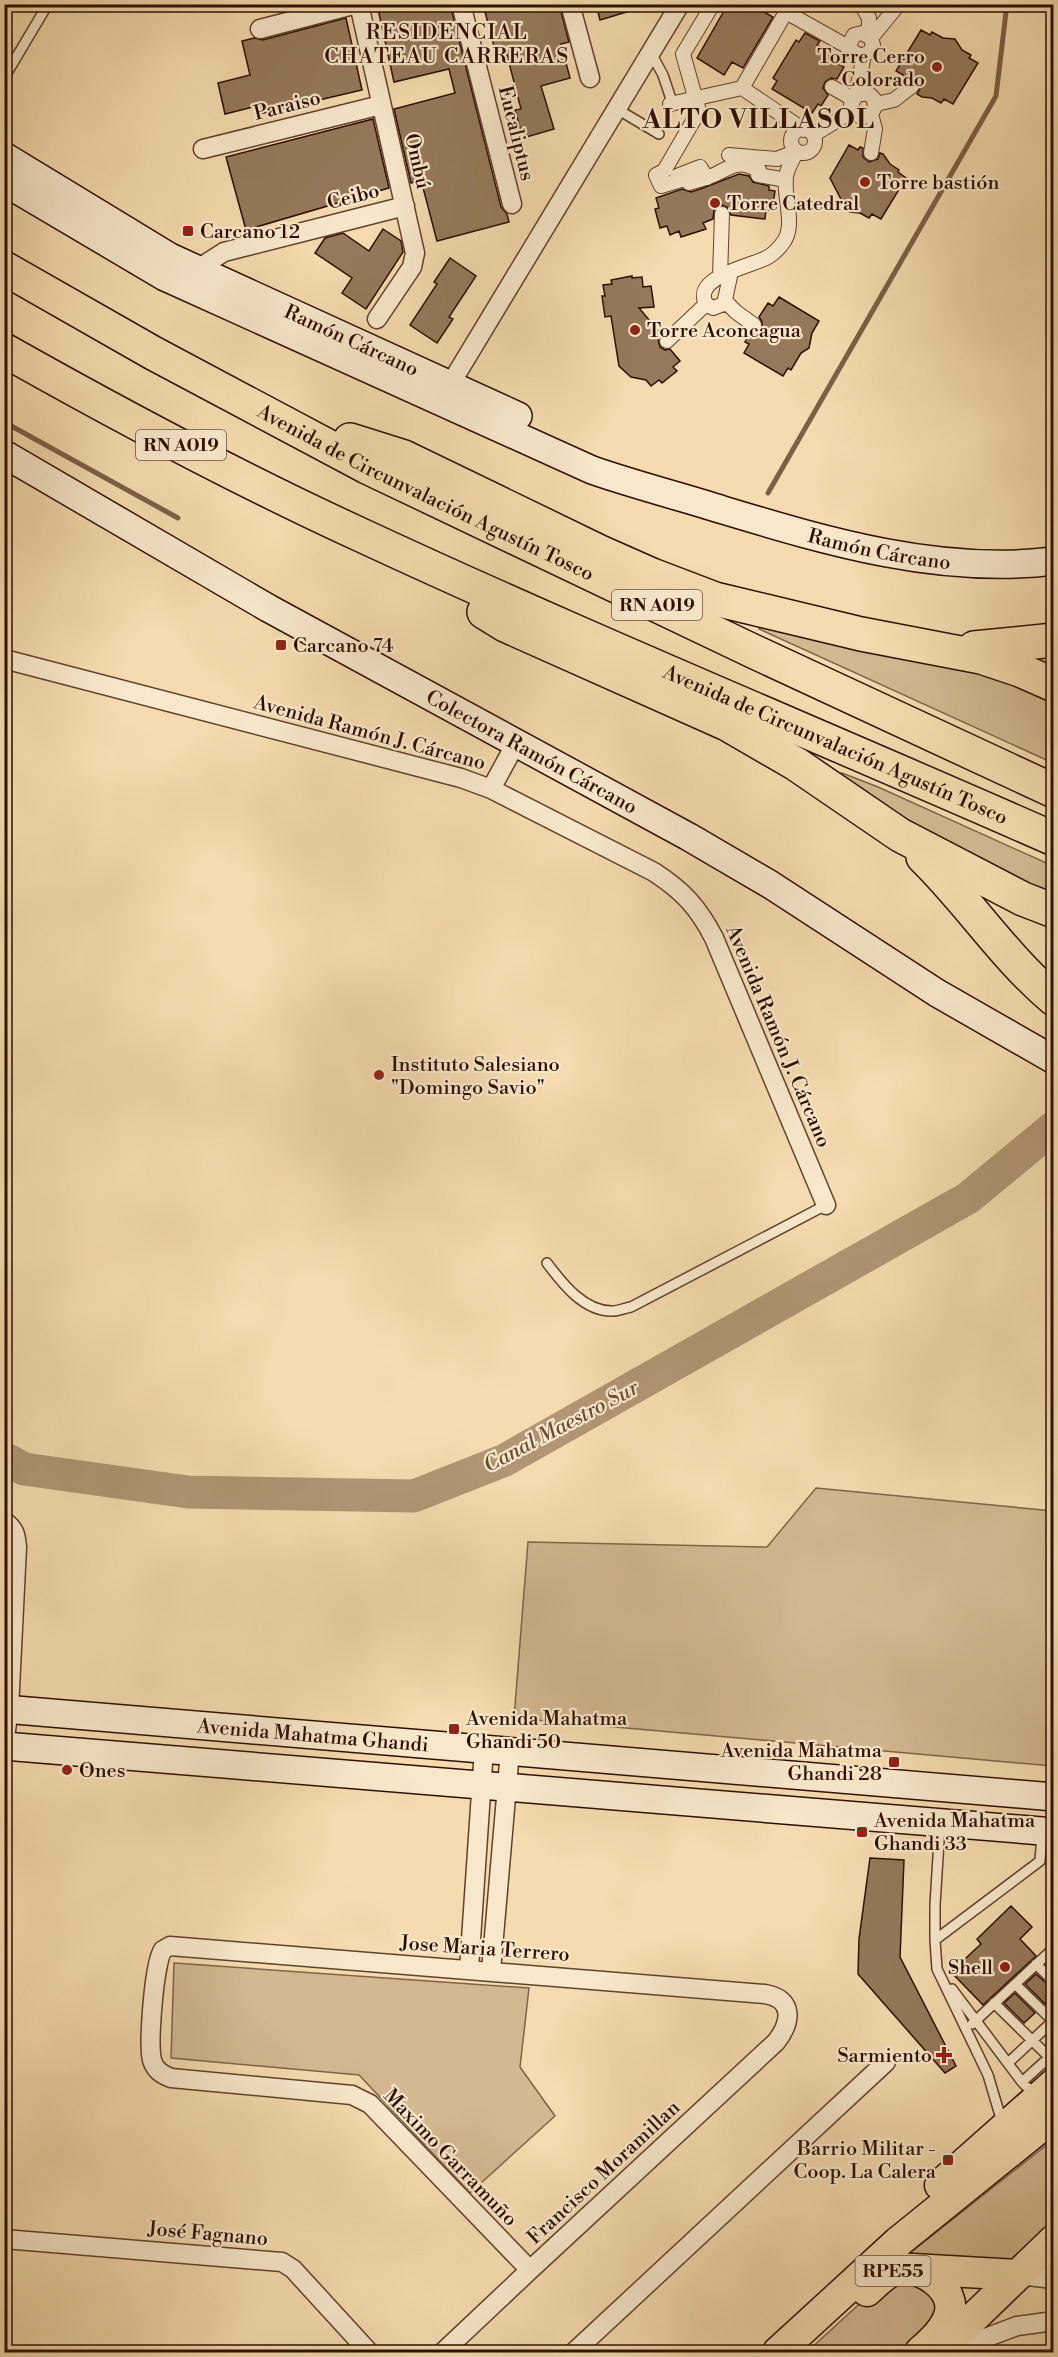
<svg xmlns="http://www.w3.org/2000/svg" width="1058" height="2357" font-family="'Libre Bodoni',serif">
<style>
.green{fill:#d3b891;stroke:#816349;stroke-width:1.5}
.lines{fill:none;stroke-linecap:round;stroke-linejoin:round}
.stream{stroke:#7e5f46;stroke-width:5}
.river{stroke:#b29574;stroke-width:33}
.building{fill:#96795b;stroke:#2f0e01;stroke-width:1.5}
.service-casing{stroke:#60412c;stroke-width:12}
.pedestrian-casing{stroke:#60412c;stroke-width:16}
.minor-casing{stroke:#60412c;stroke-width:21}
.secondary-casing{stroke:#2f0e01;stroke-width:30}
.primary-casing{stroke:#2f0e01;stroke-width:33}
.motorway-casing{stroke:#2f0e01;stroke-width:36}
.service{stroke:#f8e8cb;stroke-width:9}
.pedestrian{stroke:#f8e8cb;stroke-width:14}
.minor{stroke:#f8e8cb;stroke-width:18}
.secondary{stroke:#f8e8cb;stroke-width:27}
.primary{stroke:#f5dbaf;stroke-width:30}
.motorway{stroke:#f5dbaf;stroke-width:33}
.poi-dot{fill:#8f2418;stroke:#f8e8cb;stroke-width:2}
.labels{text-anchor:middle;stroke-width:4.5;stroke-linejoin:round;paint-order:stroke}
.shield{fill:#f8e8cb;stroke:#6b4f3e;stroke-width:1.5}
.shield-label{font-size:18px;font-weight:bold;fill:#2f0e01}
.poi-label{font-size:20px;fill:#2f0e01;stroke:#f8e8cb;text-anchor:start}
.street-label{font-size:20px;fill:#2f0e01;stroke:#f8e8cb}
.neighbourhood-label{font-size:21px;letter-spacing:1.5px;fill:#2f0e01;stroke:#f8e8cb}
.water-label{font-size:21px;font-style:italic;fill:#6a4b35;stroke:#f8e8cb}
.district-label{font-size:26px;font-weight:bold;letter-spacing:1.5px;fill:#2f0e01;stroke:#f8e8cb}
</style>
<rect width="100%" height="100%" fill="#f5dbaf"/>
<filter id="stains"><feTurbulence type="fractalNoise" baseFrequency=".00333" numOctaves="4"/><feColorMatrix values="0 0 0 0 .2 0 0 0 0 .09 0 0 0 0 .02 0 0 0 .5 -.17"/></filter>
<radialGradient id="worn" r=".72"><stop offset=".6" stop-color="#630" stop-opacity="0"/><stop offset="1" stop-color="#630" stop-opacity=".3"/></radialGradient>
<path class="green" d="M761,626L967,664L1053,694V763L759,629Z
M842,773L878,787L1053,866V897L942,840L900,815L838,774Z
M816,1488L1053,1511V1766L514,1718L528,1542L767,1547Z
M174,1963L529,1988L520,2067L555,2116L470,2193L359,2075L171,2058Z
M1053,2140V2221L1016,2261L905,2257Z
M922,2282L940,2308L913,2352H807L880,2285Z"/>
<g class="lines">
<path class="stream" d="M4,422L178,518
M768,493L996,96L1007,4"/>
<path class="river" d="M4,1458L24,1469L188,1492L414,1496L505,1460L968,1198L1054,1127"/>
</g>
<path class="building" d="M396,4H450L501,207L507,214L509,222L437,241L421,180L411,183L394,109L455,93L449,69L394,82L378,9Z
M483,4H559L569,42L561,44L570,78L541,86L554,129L523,138L515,110L521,109L507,55L497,58Z
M596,4H640V8L600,20Z
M728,4H768L764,12L773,17L743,68L732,62L724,75L697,58Z
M346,18L362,90L259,114L257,106L225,114L218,83L250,75L242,41L254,38L263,40Z
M921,30L930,35L932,32L943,38L955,39L962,50L971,55L969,58L978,63L953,104L944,99L941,103L932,98L922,97L917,94L920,89L919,80L911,77L904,81L902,80L905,76L896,71Z
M805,33L820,41L817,45L838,57L835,62L844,67L837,79L831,78L825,82L823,88L828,95L821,106L818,104L812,113L772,89L777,81L773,78L796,40L799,42Z
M373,119L389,188L246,230L226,157Z
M849,145L858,150L860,147L863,148V157L869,162L878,159L880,153L883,154L890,164L899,170L898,172L906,178L881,219L872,214L869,218L860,213L850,212L846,209L830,178Z
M739,174L749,176L753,182L769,186V190L775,191L772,210H766L765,219L731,215L727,207L722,205L714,210L713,219L703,223L706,229L681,237L679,231L670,235L667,226L660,228L655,209L659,208L656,198L682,189L691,192L703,188Z
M383,229L401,241L403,252L366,309L342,293L352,278L315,253L325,238L343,233L369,251Z
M450,258L476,276L449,317L453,319L437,343L410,325L437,284L434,282Z
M632,276V278L642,277L643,287L651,286L654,307L639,308L661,334L658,339L660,347L665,350L670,349L680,361L673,367L677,371L662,383L659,380L651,386L646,380L631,377L619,366L611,316L605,317L602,296H605L603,285L612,284L611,280Z
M779,297L819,321L812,333L809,348L801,353L791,370L788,368L783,376L744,353L749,344L745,342L750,333H757L762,330V322L759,317L768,303L773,306Z
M870,1858L904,1860L900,1957L956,2066L945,2073L858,1974L859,1939Z
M1011,1906L1032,1927L1020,1939L1036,1956L983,2005L951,1972L981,1944L977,1939Z
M1036,1974L1053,1989V1996L1045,2004L1025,1984Z
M1015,1993L1035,2013L1024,2023L1004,2003Z"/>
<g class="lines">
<defs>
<path id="service" d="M651,53L663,75L671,99
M4,78L48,4
M617,109L659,134
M547,1263C562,1283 584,1312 613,1311C618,1311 625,1308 631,1307L826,1205
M940,1825L935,1905V1940L1040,1861L1042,1834
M935,1940L937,1969L988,2075L1002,2122
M1036,1964L1054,1982
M1015,1984L1054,2022
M952,1989L1022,2082L1036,2096
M994,2003L1049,2057
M972,2024L1054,1948
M1008,2063L1054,2020
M1022,2082L1054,2053"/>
<path id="pedestrian" d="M713,4L683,54L699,111L664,171L656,175L661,186L688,178L689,183C699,180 709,178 718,173C735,164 739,161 759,170L758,175L786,180
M861,4L869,18V36
M871,38L862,33L854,35L849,45L852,51L861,56L870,52L873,45L871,38L899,4
M832,87L853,99
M742,88L804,130
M856,95L868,93L874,99L875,107L871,114L859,116L854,113L851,105L856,95L864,55
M670,104L742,88L786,12L850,48
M876,104L894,100L912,86
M791 141a12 12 0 1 1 24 0a12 12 0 1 1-24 0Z
M813,135L853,111
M871,153L875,129L871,114
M677,176L700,167L707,178
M720,277L722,214
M725,301L736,312L754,325
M706,304L713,308L724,304L731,272
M667,341L706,304C692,276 753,266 768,257C773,254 779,248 782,244C797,227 783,197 786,177C787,168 793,159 797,151L777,159L729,155"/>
<path id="minor" d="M359,4L415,253L412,267L377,319
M461,4L512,204
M570,4L590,78
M260,29L357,4
M203,149L381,105
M194,276L196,270L224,252L405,206
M445,393L680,4
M4,659L461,778L491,789L654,872C683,891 698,907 714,938L826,1205
M491,789L516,743
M4,1521C15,1529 16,1535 17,1547L9,1709L4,1744
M469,1969L484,1749
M491,1971L510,1751
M4,2239L282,2262L293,2269L369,2352
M1018,2275L1054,2279
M443,2352L530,2270L776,2042C791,2023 795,1999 765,1994L170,1946L163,1950C154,1962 148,2044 152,2060C155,2070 161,2074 171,2078L352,2095L370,2104L530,2270
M574,2352L886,2062
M948,2352L1017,2326L1054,2321"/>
<g id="secondary">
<path id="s1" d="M4,156L170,257L518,416"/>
<path id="s2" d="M4,182L165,277L592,470C635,485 679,496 723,510C829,542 941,575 1054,561"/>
<path id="s3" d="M4,454L268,608L689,837L771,885L937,993L1054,1060"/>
<path id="s4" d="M4,1709L1054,1797"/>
<path d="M4,1746L1054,1832"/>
</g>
<path id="primary" d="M940,2185L1054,2084
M913,2269L1018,2275
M867,2291C876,2283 886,2272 897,2269C921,2264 958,2289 949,2316C944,2331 931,2342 920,2352
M778,2352L898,2242L1054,2116
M938,2352L1054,2240"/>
<g id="motorway">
<path id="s5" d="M4,268L153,353L367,467L757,653L1054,791"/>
<path id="s6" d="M4,350C121,416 239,479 361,535C589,641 823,737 1054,839"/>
<path d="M350,440L404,457L600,552L652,575L715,599L861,634L981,657L1020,670L1054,685"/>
<path d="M484,612L505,625L727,724L796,764L900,835L1023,899L1054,911"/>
<path d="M974,648L1054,640"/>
<path d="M923,857C969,902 1004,957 1054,999"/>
</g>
</defs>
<use href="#service" class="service-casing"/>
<use href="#pedestrian" class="pedestrian-casing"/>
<use href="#minor" class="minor-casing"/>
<use href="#secondary" class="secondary-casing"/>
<use href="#primary" class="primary-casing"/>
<use href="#motorway" class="motorway-casing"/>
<use href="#service" class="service"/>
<use href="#pedestrian" class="pedestrian"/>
<use href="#minor" class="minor"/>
<use href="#secondary" class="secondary"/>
<use href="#primary" class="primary"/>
<use href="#motorway" class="motorway"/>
</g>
<g class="poi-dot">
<circle cx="937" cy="67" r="6"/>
<circle cx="865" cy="182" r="6"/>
<circle cx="715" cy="203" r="6"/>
<rect x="182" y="225" width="12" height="12" rx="3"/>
<circle cx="635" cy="330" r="6"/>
<rect x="275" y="639" width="12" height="12" rx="3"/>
<circle cx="379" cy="1075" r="6"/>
<rect x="448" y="1723" width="12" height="12" rx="3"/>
<rect x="888" y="1756" width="12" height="12" rx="3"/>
<circle cx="67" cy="1770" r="6"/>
<rect x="856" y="1826" width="12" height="12" rx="3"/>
<circle cx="1005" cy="1967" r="6"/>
<path d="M941 2046h6v6h6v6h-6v6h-6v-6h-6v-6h6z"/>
<rect x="942" y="2154" width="12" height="12" rx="3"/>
</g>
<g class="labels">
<g class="shield">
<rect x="136" y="430" width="90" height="30" rx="4.5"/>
<rect x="612" y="590" width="90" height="30" rx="4.5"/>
<rect x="855.5" y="2256" width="75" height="30" rx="4.5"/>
</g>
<g class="shield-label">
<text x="181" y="451">RN A019</text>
<text x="657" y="611">RN A019</text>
<text x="893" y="2277">RPE55</text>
</g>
<g class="poi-label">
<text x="925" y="63" text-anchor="end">Torre Cerro<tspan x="925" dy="23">Colorado</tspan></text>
<text x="877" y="189">Torre bastión</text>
<text x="727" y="210">Torre Catedral</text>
<text x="200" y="238">Carcano 12</text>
<text x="647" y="337">Torre Aconcagua</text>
<text x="293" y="652">Carcano 74</text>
<text x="391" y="1071">Instituto Salesiano<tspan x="391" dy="23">"Domingo Savio"</tspan></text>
<text x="466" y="1725">Avenida Mahatma<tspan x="466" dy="23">Ghandi 50</tspan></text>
<text x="882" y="1757" text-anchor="end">Avenida Mahatma<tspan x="882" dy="23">Ghandi 28</tspan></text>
<text x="79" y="1777">Ones</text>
<text x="874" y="1827">Avenida Mahatma<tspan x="874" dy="23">Ghandi 33</tspan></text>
<text x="993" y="1974" text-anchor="end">Shell</text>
<text x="932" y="2062" text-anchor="end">Sarmiento</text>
<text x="936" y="2155" text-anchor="end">Barrio Militar -<tspan x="936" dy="23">Coop. La Calera</tspan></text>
</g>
<g class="street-label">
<text transform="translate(287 105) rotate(-14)" y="7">Paraiso</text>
<text transform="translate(517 133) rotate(76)" y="7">Eucaliptus</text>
<text transform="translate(418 161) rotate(77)" y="7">Ombú</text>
<text transform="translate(353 196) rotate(-14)" y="7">Ceibo</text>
<text dy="7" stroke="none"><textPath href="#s1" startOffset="394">Ramón Cárcano</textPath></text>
<text dy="7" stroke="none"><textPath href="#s5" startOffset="478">Avenida de Circunvalación Agustín Tosco</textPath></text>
<text dy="7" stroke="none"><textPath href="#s2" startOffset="954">Ramón Cárcano</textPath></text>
<text transform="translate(370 732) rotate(15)" y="7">Avenida Ramón J. Cárcano</text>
<text dy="7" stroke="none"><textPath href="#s6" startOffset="921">Avenida de Circunvalación Agustín Tosco</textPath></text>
<text dy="7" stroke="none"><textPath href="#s3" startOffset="606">Colectora Ramón Cárcano</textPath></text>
<text transform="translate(779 1036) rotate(67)" y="7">Avenida Ramón J. Cárcano</text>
<text dy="7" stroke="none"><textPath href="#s4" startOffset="310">Avenida Mahatma Ghandi</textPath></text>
<text transform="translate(485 1948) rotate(4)" y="7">Jose Maria Terrero</text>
<text transform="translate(451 2157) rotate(46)" y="7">Maximo Garramuño</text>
<text transform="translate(603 2172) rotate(-43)" y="7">Francisco Moramillan</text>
<text transform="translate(208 2233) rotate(5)" y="7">José Fagnano</text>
</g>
<g class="neighbourhood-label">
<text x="447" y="39">RESIDENCIAL<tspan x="447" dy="24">CHATEAU CARRERAS</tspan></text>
</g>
<g class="water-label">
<text transform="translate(561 1426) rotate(-28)" y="7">Canal Maestro Sur</text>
</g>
<g class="district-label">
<text x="759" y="128">ALTO VILLASOL</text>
</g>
</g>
<rect width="1058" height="2357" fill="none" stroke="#f5dbaf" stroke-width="24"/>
<rect x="6" y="6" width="1046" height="2345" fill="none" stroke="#2f0e01" stroke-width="3"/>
<rect x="12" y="12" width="1034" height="2333" fill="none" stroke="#2f0e01" stroke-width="1.5"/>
<rect width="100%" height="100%" filter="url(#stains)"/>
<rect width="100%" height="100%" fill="url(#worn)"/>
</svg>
